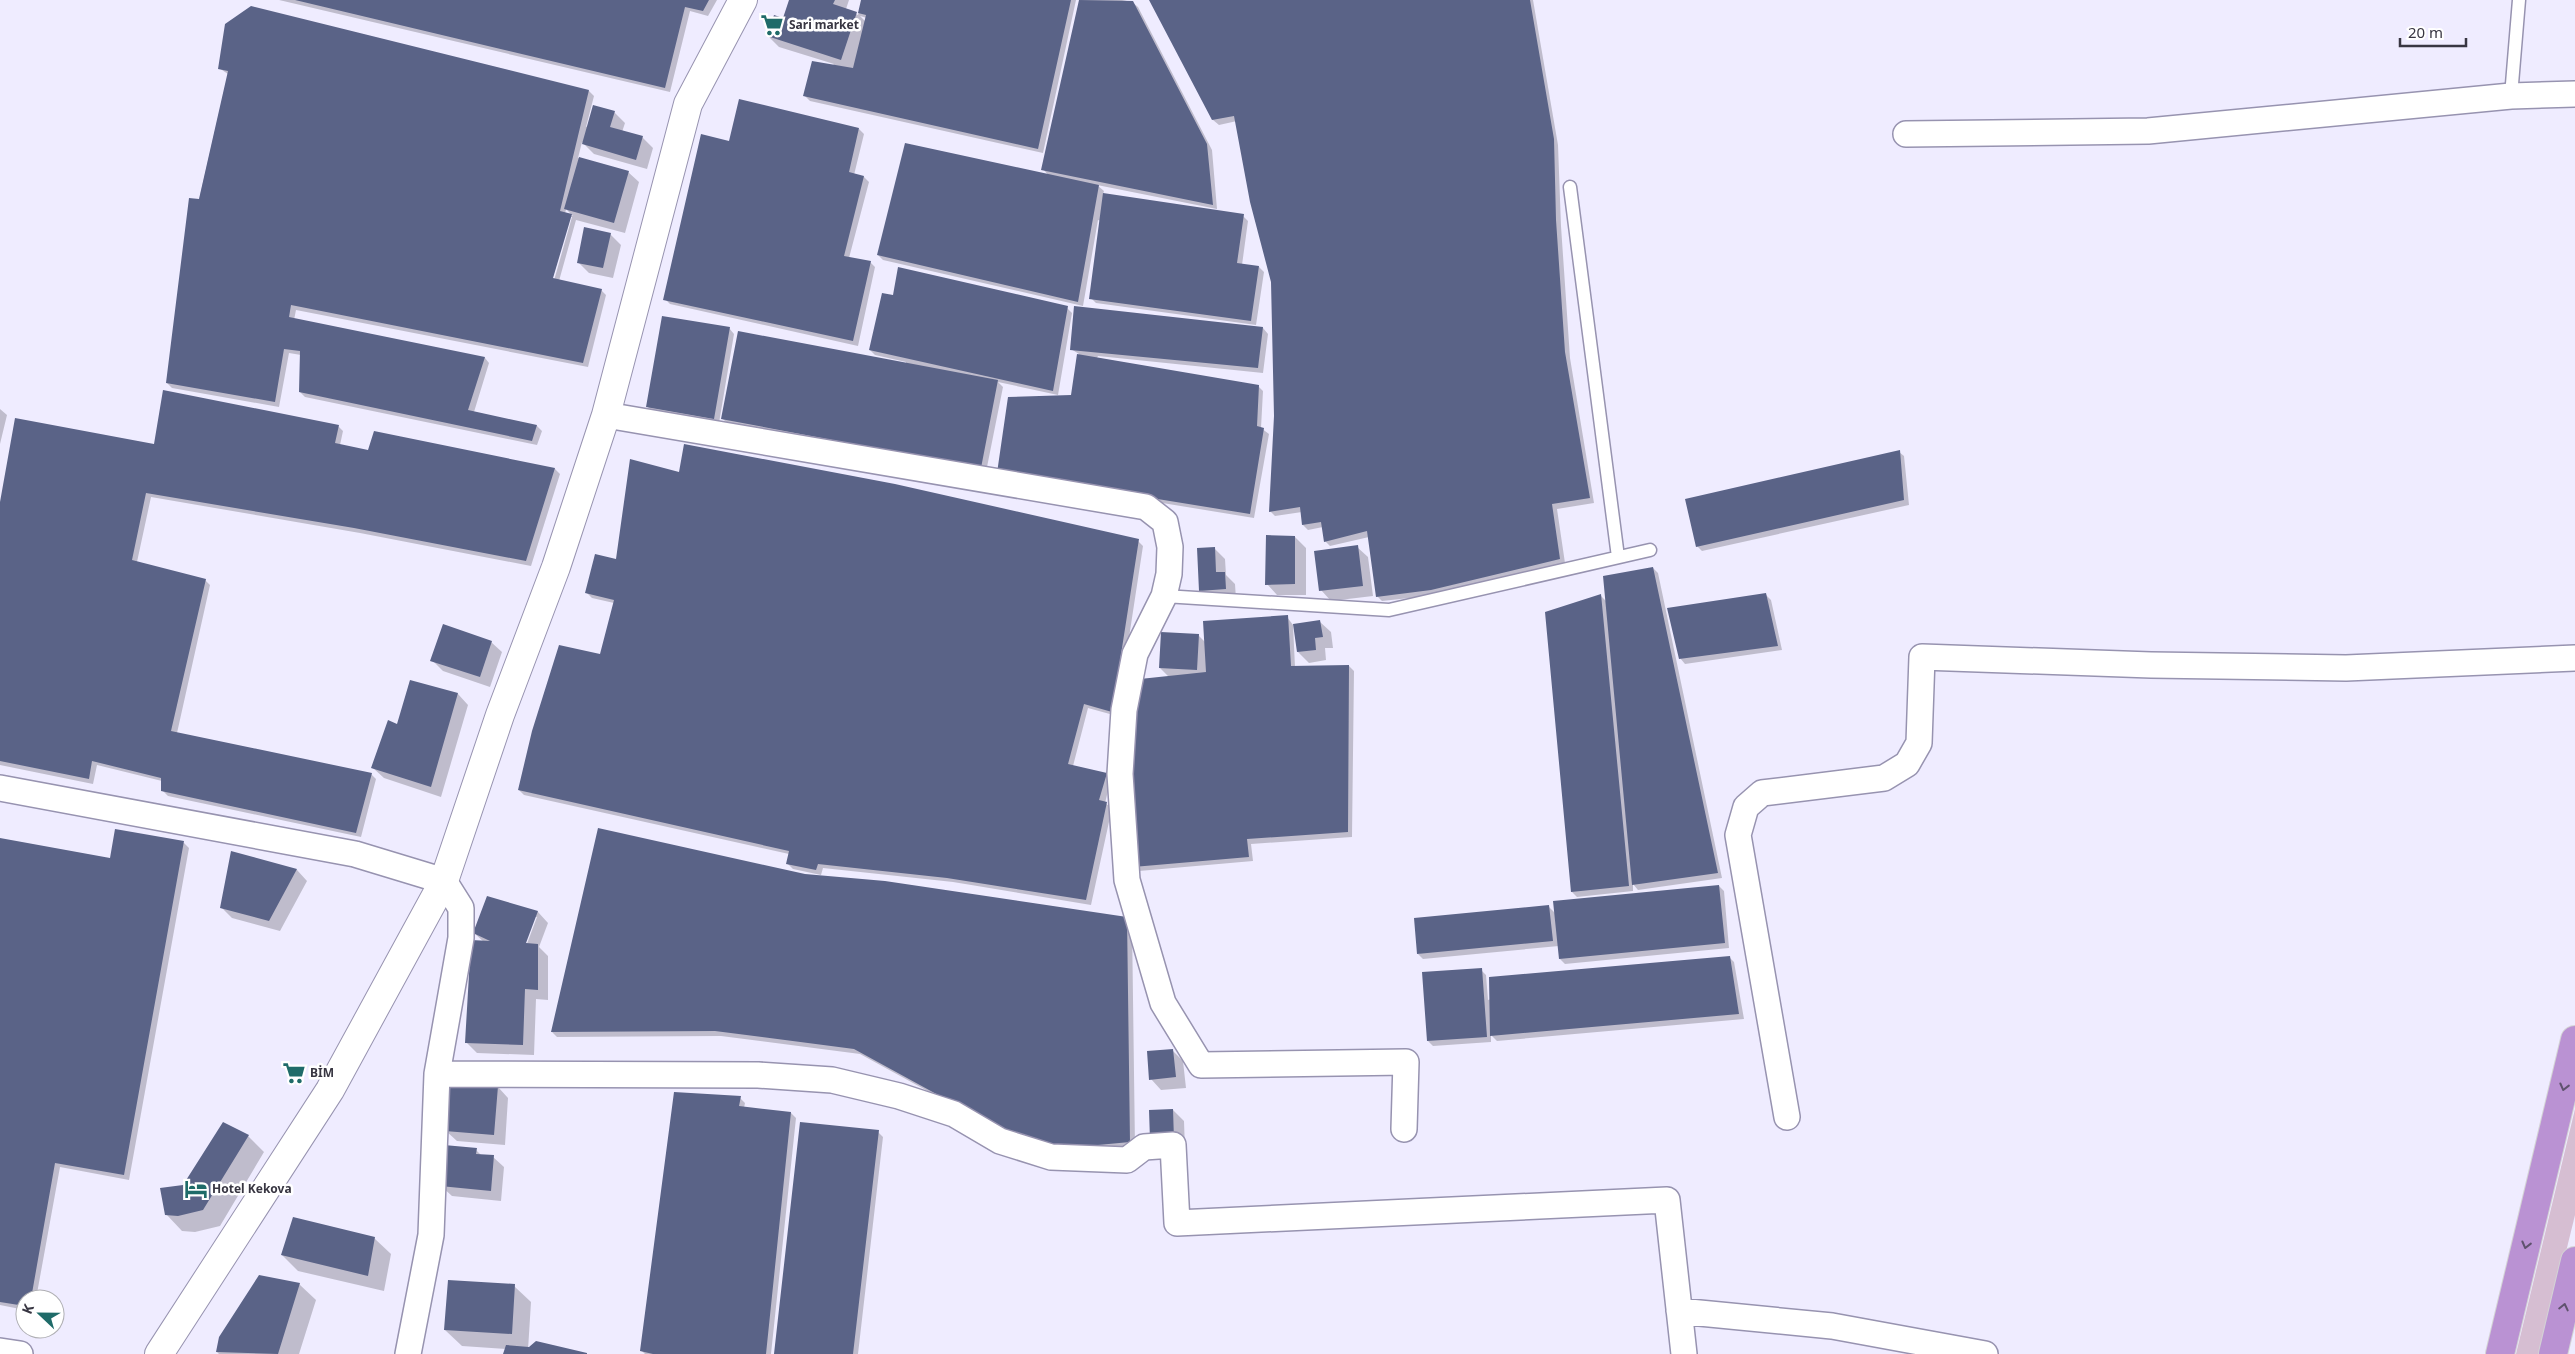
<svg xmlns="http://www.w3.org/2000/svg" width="2575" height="1354" font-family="'Noto Sans',sans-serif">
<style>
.green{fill:#d6bed2}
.shadow{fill:#0003;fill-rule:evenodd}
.building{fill:#5a6387}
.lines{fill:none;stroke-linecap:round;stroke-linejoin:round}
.service-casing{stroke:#9793b0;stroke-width:15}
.minor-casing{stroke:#9793b0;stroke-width:28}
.tertiary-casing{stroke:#9793b0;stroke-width:30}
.trunk-casing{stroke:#d3d3d5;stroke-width:30}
.service{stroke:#fff;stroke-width:12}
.minor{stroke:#fff;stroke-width:25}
.tertiary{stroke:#fff;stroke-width:28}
.trunk{stroke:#ba92d3;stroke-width:28}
.oneway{stroke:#5f526e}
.labels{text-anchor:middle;stroke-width:5;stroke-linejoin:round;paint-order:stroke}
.poi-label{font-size:12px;font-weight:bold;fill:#383642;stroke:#fff;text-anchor:start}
</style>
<rect width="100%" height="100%" fill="#efecff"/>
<path class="green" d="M2575,1109V1215L2541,1354H2516Z"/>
<path class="shadow" d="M279,0H717L708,16L690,11L670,92Z
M790,0H849L846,9L858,15L862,0H1076L1043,153L810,101L805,96L834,64L779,47L768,36L784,20ZM860,16L867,18L866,22Z
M1081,0H1122L1132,2L1138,7L1212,150L1217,209L1097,185L1104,191L1103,194L1243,216L1248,221L1242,265L1259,267L1264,272L1256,325L1096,303L1091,298L1101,221L1098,220L1083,306L883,260L878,255L1049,176L1043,169Z
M1151,0H1533L1558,145L1561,226L1570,358L1594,503L1557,509L1565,563L1437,595L1382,601L1377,596L1369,537L1330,546L1325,541L1323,527L1308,530L1303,525L1302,512L1275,516L1270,511L1275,416L1273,282L1237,121L1219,125L1213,120Z
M219,68L589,91L594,96L586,127L614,112L625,123L622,132L642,137L653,148L647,169L594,154L582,142L578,158L628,172L639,182L625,233L576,220L559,281L601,290L606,295L588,367L296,310L294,320L485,358L489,363L474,412L537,426L542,431L537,445L305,397L300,392L301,355L289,353L279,407L172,388L167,383L199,200L228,74ZM566,209L573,216L565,214ZM570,217H572L553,284H551Z
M859,129L864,134L854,175L864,177L869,182L849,258L870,262L875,267L858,346L670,304L665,299Z
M610,234L621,245L613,278L589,273L578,262Z
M1067,308L1072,313L1058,395L998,382L1003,387L986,472L727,423L722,418L906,364V362L875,355L870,350Z
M1075,308L1263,328L1268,334L1263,373L1098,356L1097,358L1258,386L1263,391L1261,428L1269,434L1254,518L1003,477L1072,396L1079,354L1071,349Z
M729,328L734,334L719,423L652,411L647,406Z
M0,409L7,415L0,444Z
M338,426L343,431L340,445L369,451L375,433L555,469L560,474L531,566L360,533L151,497L137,562L205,580L210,585L177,733L371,774L376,779L361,837L168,796L163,791L162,781L97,765L93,784L0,765V509L155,445Z
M1899,452L1904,456L1909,505L1702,551L1697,546Z
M680,473L1138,541L1143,546L1117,716L1088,708L1073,766L1106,774L1111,779L1105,803L1112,808L1091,905L953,882L823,868L821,875L793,869L788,864L789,854L524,795L519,790L601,656L614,603L592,598L587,593L617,560Z
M1295,537L1306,548V595H1277L1267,584Z
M1357,547L1368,557L1373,596L1331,601L1321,590Z
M1214,548L1225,559L1226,575L1235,584L1236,599L1211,601L1201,590Z
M1653,568L1658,573L1722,878L1638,890L1633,884V891L1577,897L1572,892L1601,596L1607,602Z
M1766,595L1771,600L1782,650L1685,664L1680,658Z
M1287,617L1293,625L1320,622L1331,632L1333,648H1325L1326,660L1309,663L1298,652L1295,625H1293L1295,667L1349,666L1354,671L1352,837L1251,844L1253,861L1139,871L1134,866L1169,677L1160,668L1198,635L1206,643Z
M491,642L502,652L490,687L443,671L432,660Z
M410,681L458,694L468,705L441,797L384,778L373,768L398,726Z
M0,839L111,859L184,843L189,848L129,1180L60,1167L36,1299H25V1310L0,1305Z
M232,853L297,870L307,881L280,931L232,918L221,907Z
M805,875L1132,923L1135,1147L1061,1153L999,1130L860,1054L721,1036L557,1037L552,1032Z
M1719,886L1724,891L1729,948L1565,964L1560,959L1559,946L1423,959L1418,954L1549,907L1555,913Z
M487,898L538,912L548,923L539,947L548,956V1000L536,999L534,1055L477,1053L466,1042L484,942L474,933ZM535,917H537L525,949L523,948Z
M1729,957L1734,962L1744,1019L1497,1041L1491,1035V1042L1433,1046L1428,1041L1481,970L1486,975L1488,1000L1491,999Z
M1172,1050L1183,1061L1186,1088L1161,1090L1151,1079Z
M498,1087L508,1098L505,1145L457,1141L446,1131Z
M740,1098L745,1103L744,1108L791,1113L796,1118L771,1354H645L642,1351Z
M1173,1110L1184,1121L1185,1150L1162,1151Z
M878,1132L883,1137L858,1354H775Z
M248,1136L264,1152L220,1226L195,1232L182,1231L166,1214L184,1187Z
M476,1150L482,1156L493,1157L504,1167L501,1201L452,1196L441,1186Z
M374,1238L391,1254L384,1291L298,1271L282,1255Z
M299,1284L316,1300L299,1354H219L217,1352Z
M514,1286L531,1302L528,1350L585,1354H504L506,1349L462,1346L445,1330Z"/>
<path class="building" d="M295,0H709L703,11L685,7L665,88Z
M789,0H835L833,4L857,12L841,60L767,36L774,15L783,18Z
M861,0H1071L1038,149L803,96L812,61L853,68L866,15L858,13Z
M1079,0L1133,1L1207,144L1213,205L1041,170Z
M1149,0H1530L1554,139L1556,220L1565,352L1590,498L1552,504L1560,559L1431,590L1376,597L1367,531L1324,542L1321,522L1302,525L1300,507L1269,512L1274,416L1271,282L1250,202L1234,116L1212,120Z
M251,6L589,90L560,211L572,214L553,278L602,289L583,363L291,305L289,317L485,357L468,410L537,425L532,441L299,392L300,351L284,349L275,402L166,383L189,198L199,199L228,71L218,69L225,24Z
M739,99L859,128L849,172L864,176L844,256L871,261L853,341L663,300L701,134L729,141Z
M593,105L615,111L610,127L643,136L636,160L582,144Z
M905,143L1099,185L1078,302L877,255Z
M579,157L629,171L614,223L564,209Z
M1103,193L1244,214L1237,263L1259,266L1251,321L1089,299Z
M584,227L611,233L603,268L577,263Z
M898,267L1068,306L1053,391L869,350L882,293L893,295Z
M1074,306L1263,327L1258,368L1070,350Z
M662,316L730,327L714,419L646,407Z
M738,331L998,380L981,468L721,419Z
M1077,354L1259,385L1257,426L1264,428L1250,514L997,473L1008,397L1071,395Z
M163,390L339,425L335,443L368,450L374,431L555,468L526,561L354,528L146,493L132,560L206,579L171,731L372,773L356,833L161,791V778L92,761L89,779L0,761V502L15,418L154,444Z
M684,444L895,484L1139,539L1112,712L1084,704L1068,764L1107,773L1099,800L1107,802L1086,900L947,878L818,864L816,870L786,864L789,851L518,790L532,731L559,645L600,654L614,600L585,593L595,554L616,559L630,459L679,472Z
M1900,450L1904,500L1696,547L1685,499Z
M1266,535L1295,536V584L1265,585Z
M1358,545L1363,586L1319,591L1314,551Z
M1215,547L1216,572H1225L1226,589L1199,591L1197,548Z
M1653,567L1718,873L1632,885L1603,576Z
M1766,593L1778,646L1679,659L1667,608Z
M1601,594L1629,886L1571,892L1545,612Z
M1288,615L1291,666L1349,665L1348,832L1247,839L1249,857L1133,867L1125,756L1140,679L1206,672L1203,621Z
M1320,620L1323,637L1315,638L1316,650L1297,652L1293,624Z
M443,624L492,641L480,677L430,661Z
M1161,632L1199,634L1197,670L1159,668Z
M410,680L458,693L431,787L371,768L388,720L397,724Z
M598,828L805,874L885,881L1127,917L1130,1142L1055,1149L993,1125L854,1049L715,1031L551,1032Z
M115,829L184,841L124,1175L55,1163L31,1299H25V1306L0,1302V838L110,858Z
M231,851L297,869L269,921L220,908Z
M1719,885L1725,943L1559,959L1553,901Z
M487,896L538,911L526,943L538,944V990L525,989L523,1045L465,1043L471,940L490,941L473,933Z
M1549,905L1553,941L1417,954L1414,918Z
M1730,956L1739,1014L1490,1036L1489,977Z
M1482,968L1487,1037L1427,1041L1422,972Z
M1173,1049L1176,1077L1149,1080L1147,1051Z
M449,1082L498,1086L494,1135L445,1131Z
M674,1092L741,1096L739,1106L791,1112L766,1354H653L640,1351Z
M1173,1109L1174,1140H1150L1149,1110Z
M223,1122L249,1135L203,1210L178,1216L165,1215L160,1188L183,1185Z
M800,1122L879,1130L853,1354H774Z
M444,1145L477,1148L476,1154L494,1155L491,1191L440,1186Z
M293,1217L375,1237L368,1276L281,1255Z
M259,1275L300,1283L278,1354L216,1352L219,1337Z
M448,1280L515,1284L512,1334L444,1330Z
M536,1341L587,1353V1354H503L506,1345L529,1347Z"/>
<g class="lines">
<defs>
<path id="service" d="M2511,96L2519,0
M1570,187L1618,557
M1164,596L1389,610L1650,550"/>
<path id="minor" d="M1906,134L2148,131L2511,96L2575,94
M606,415L1146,507L1165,522L1170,547L1169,574L1164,596L1135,654L1124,710L1120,774L1127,880L1163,1003L1201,1065L1406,1062L1404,1129
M0,788L355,854L444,881L461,908V938L437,1074L431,1235L408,1354
M437,1074L758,1075L832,1080L899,1096L954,1114L1000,1141L1051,1157L1127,1160L1144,1147L1173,1145L1177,1223L1667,1200L1684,1354
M1787,1117L1738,835L1746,807L1762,793L1884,778L1907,764L1919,743L1922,657L2151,665L2346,668L2575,658
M1679,1311L1832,1326L1985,1354
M0,1351L20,1354"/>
<path id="tertiary" d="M159,1354L330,1090L444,881L500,715L556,567L606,415L688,104L743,0"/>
<path id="trunk" d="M2500,1354L2575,1040
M2553,1354L2575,1261"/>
</defs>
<use href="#service" class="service-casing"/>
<use href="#minor" class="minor-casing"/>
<use href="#tertiary" class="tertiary-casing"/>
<use href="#trunk" class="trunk-casing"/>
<use href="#service" class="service"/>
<use href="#minor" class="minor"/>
<use href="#tertiary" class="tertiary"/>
<use href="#trunk" class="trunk"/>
</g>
<defs><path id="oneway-chevron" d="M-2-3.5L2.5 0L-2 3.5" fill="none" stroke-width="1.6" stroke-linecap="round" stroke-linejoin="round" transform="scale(1.25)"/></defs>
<g class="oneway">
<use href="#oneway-chevron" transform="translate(2564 1087) rotate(104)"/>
<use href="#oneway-chevron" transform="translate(2526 1245) rotate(104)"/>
<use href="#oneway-chevron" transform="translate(2564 1307) rotate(-77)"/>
</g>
<defs>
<symbol id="supermarket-bare" viewBox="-9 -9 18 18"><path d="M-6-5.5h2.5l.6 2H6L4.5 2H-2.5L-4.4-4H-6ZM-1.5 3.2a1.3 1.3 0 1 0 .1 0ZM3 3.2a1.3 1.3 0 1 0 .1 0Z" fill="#1f6b69" stroke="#fff" stroke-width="2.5" paint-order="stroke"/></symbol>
<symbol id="hotel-bare" viewBox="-9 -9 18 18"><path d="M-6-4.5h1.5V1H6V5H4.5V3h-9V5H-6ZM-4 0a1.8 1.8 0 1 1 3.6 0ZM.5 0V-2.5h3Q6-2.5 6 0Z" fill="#1f6b69" stroke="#fff" stroke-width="2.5" paint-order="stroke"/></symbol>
</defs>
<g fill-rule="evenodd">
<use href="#supermarket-bare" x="756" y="9" width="32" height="32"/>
<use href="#supermarket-bare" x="278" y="1057" width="32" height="32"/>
<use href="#hotel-bare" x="180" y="1173" width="32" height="32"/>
</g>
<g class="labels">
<g class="poi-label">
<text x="789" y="29">Sari market</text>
<text x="310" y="1077">BİM</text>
<text x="212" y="1193">Hotel Kekova</text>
</g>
</g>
<g transform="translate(40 1314) rotate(292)"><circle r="24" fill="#ffffff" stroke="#afafb3"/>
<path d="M0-4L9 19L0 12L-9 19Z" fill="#1f6b69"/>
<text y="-8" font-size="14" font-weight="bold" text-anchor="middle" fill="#383642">K</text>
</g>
<path d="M2400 38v8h66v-8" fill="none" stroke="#383642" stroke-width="2.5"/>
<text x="2408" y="38" font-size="15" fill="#383642" stroke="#ffffff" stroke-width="4" paint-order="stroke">20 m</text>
</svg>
